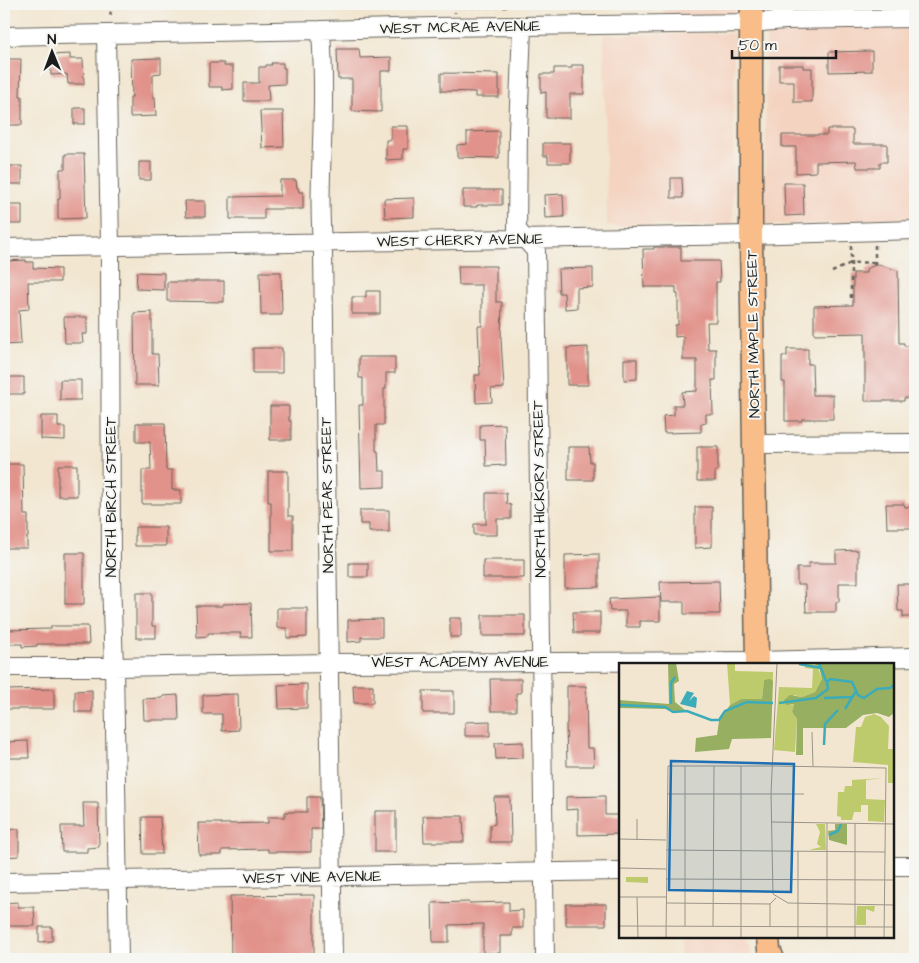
<svg xmlns="http://www.w3.org/2000/svg" width="919" height="963" font-family="'Architects Daughter',sans-serif">
<style>
.built{fill:#f4d3c0}
.building{fill:#e1928a}
.lines{fill:none;stroke-linecap:round;stroke-linejoin:round}
.minor-casing{stroke:#67635b;stroke-width:20}
.major-casing{stroke:#67635b;stroke-width:25}
.path{stroke:#67635b;stroke-width:2.5;stroke-dasharray:4 4;stroke-linecap:butt}
.minor{stroke:#fff;stroke-width:18}
.major{stroke:#f8bd88;stroke-width:22}
.labels{text-anchor:middle;stroke-width:4;stroke-linejoin:round;paint-order:stroke}
.street-label{font-size:15px;fill:#1c1c1c;stroke:#f6f6f2}
.inset-river{fill:none;stroke:#3cabba;stroke-width:2.5}
.inset-road{fill:none;stroke:#9c9588;stroke-width:1}
.view{fill:#1f6fb2;fill-opacity:0.15;stroke:#1f6fb2;stroke-width:2.5}
.inset-edge{fill:none;stroke:#1c1c1c;stroke-width:2.5}
</style>
<rect width="100%" height="100%" fill="#f6f6f2"/>
<filter id="ink" filterUnits="userSpaceOnUse"><feTurbulence type="fractalNoise" baseFrequency=".02" numOctaves="2"/><feDisplacementMap in="SourceGraphic" scale="10" xChannelSelector="R" yChannelSelector="G"/><feConvolveMatrix kernelMatrix="1 2 1 2 8 2 1 2 1" color-interpolation-filters="sRGB"/></filter>
<filter id="wash" filterUnits="userSpaceOnUse"><feTurbulence type="fractalNoise" baseFrequency=".0096" numOctaves="4" result="noise"/><feDisplacementMap in="SourceGraphic" scale="20" xChannelSelector="R" yChannelSelector="G"/><feGaussianBlur stdDeviation="1.12" result="paint"/><feColorMatrix in="noise" values="0 0 0 0 0 0 0 0 0 0 0 0 0 0 0 0 0 1.4 0 .05"/><feComposite in="paint" operator="in"/></filter>
<g filter="url(#wash)">
<rect width="100%" height="100%" fill="#f2e6d0"/>
<path class="built" d="M663,4H736L735,18H664Z
M768,4H915V9L768,14Z
M915,25V221L765,225L766,30Z
M734,33L733,225L607,226L604,35Z
M680,937H746L753,959H681Z"/>
<g id="blocks">
<path class="building" d="M337,49H359L360,58L391,57V71H381V112L352,111V79H338Z
M872,51V71L829,72V52Z
M70,54V59H83L84,84H68L67,74L51,75L50,55Z
M161,58V73L153,74V97H155L156,116L130,117V97H132L131,59Z
M4,59H21L20,96H22V125H4Z
M209,63H224V66H233V89L222,90V87H209Z
M271,63H283V68H285V84L268,85L269,101H244V83H259V67H266V65H272Z
M572,65H584V94H570V118H546V92L541,93V74H554V68H572Z
M779,65H803V68H812V102H794V81H779Z
M441,73L499,74V97H475V92L441,91Z
M74,108H85V124H74Z
M260,111H283L284,147L262,148Z
M391,126H408V149H403V159L386,160V140H391Z
M827,129H853V144H887V162H880V168H857L856,161L816,162V172L796,173V147H782V135H827Z
M499,131V158L457,157V145L467,144V132Z
M543,143H570V163H548V156H543Z
M65,154H84L86,218L58,219V199H60V169H65Z
M139,162H151V180H139Z
M4,166H22V184H4Z
M671,178H682L683,198H671Z
M280,180H296L297,188H298L299,192H303V209H264V219H230V197L280,196Z
M784,183H803L804,215L785,216Z
M463,190H502V205H477V207H463Z
M563,194L564,217L545,218L544,195Z
M414,198V217L385,218L384,199Z
M185,201H205V217H186Z
M4,205H22V224H4Z
M654,247H681V261H719L720,282H716V322H707L708,349H716V380H712L713,414H706V423L701,424V432L664,433L663,416L674,415V405H683L682,392L697,391V360H683V336L675,337V325H678V294H676V287H644L643,249H654Z
M26,260V262H33V268L60,269V282H28L29,309L19,310L21,344L4,345V261Z
M878,264L898,271L899,343H904V346H915V398H904V401H865V333L814,334V306L853,305V273H866V269Z
M458,266H496V302H502L501,339L504,388L491,389L492,402L476,403L475,375H480L478,326H482V285H459Z
M593,268V287L577,288V308L565,309L564,293H559L558,269Z
M137,272L164,273V290L136,289Z
M260,272H281L282,315H261Z
M194,281H224V302L167,301V282H194Z
M366,291H380V314H352V297H366Z
M152,312V354H158L159,385H135L134,313Z
M64,317H87V334H82L83,343H65Z
M588,347V385H567V348Z
M253,348H282V373H253Z
M787,349H808V364H812L813,395H833V419H802V421H785V382H782V356H787Z
M359,357H395V373H386V389H384V425H376V451H378L379,471H385V487L361,488L359,405H363V378H359Z
M624,359H637V379L624,380Z
M4,377H24V394H4Z
M60,380H81V400H60Z
M270,406H289V421H291V440H270Z
M41,416H58V427H65V440L41,439Z
M136,423H165L166,470H172V490H181V504H142V470H151L150,442H136Z
M505,424L506,465L486,466L485,440H480V425Z
M568,447H589L590,462H593V480H568Z
M697,447H718V470L715,471V481H697Z
M4,464H23L24,515H28V537H27V548H4V529H7V499H4Z
M58,465H77V496H58Z
M268,471H288V516H293V551H271V502H268Z
M486,493H506L507,504L511,505V519H497V535H474V524H486Z
M886,504H904L905,507L915,506V528H887Z
M695,507H712V547L695,548Z
M360,510H389V532H369V524H360Z
M135,527H166V546H135Z
M858,550V583H839V602H836V612H806L805,585H797V568H809V563H836V551Z
M65,553H84V604H65Z
M599,554V587L565,588V555Z
M483,560H524V578H483Z
M349,563H368V577H349Z
M719,581L720,614H684V602H661L660,582Z
M897,584H915V617H903V611H898Z
M136,593H152V626H156V638H136Z
M660,597V621H640V627H626V611H610L609,599Z
M251,603L252,637H241V633H208V636L197,637L196,606H223V604Z
M277,608H307V637L287,638V628H277Z
M573,612H600V633H574Z
M482,615H525V636H482Z
M450,618H461V637H450Z
M382,619V637H361V641L348,642V620Z
M51,626H88L89,644H37V646L22,647V644H4V630L51,629Z
M490,679H521V693H516V711H491Z
M307,684V708L279,709L278,685Z
M353,685H373V703H354Z
M567,686H586L587,748H593L594,766H567L566,724H567Z
M54,689V709H4V690Z
M92,690V712H75V691Z
M423,691H454V713H423Z
M238,694L239,730L222,731V714H203V695Z
M178,695L179,720H144L143,699L163,698V696Z
M490,721V736H465V722Z
M28,741L29,758H4V742Z
M523,742V758L496,759L495,743Z
M605,796V815H620V834L578,835V809L566,810V797Z
M307,797H320L321,829H311V852H268V849L222,850V855H199L198,823H221V824L268,823V817H285V812H307Z
M494,797H510L511,842H490V825L495,824Z
M83,803H98L99,847L87,848V852H62L61,826H84Z
M375,811H396V852H375Z
M423,816H463L464,842H424Z
M142,817H160L162,854H143Z
M19,829V856L4,857V830Z
M314,895V956H256V959H239V957H231L230,896Z
M18,902V907H34L35,926H4V903Z
M469,902V903L509,902V911L523,910V928H512V936H500V953H483V924L449,925V942H433L432,903Z
M566,904H606V925H566Z
M39,927H52V941L39,942Z"/>
</g>
</g>
<g filter="url(#ink)">
<use href="#blocks" fill-opacity="0" stroke="#67635b" stroke-width="1"/>
<g class="lines">
<defs>
<path id="minor" d="M522,26L518,132L517,230L536,251L545,959
M321,30C322,48 323,66 323,84C324,141 317,197 323,253L333,959
M106,34L110,246L111,580L114,667L119,959
M4,36L321,30L433,27L751,23L785,20L915,18
M4,248L751,235L915,230
M754,444L915,443
M4,667H114L329,663L757,661L915,657
M893,866H915
M4,882L620,871"/>
<path id="major" d="M752,4L751,23V235L757,664
M768,937L769,950L773,959"/>
</defs>
<use href="#minor" class="minor-casing"/>
<use href="#major" class="major-casing"/>
<path class="path" d="M108,4L110,8L111,19
M455,4V13
M532,4V12
M455,7H509
M875,245V264
M851,246V301
M832,272L851,263L875,262"/>
<use href="#minor" class="minor"/>
<use href="#major" class="major"/>
</g>
</g>
<g class="labels">
<g class="street-label">
<text transform="translate(460 27) rotate(-1)" y="5">WEST MCRAE AVENUE</text>
<text transform="translate(460 240) rotate(-1)" y="5">WEST CHERRY AVENUE</text>
<text transform="translate(753 334) rotate(-91)" y="5">NORTH MAPLE STREET</text>
<text transform="translate(539 489) rotate(-91)" y="5">NORTH HICKORY STREET</text>
<text transform="translate(327 495) rotate(-91)" y="5">NORTH PEAR STREET</text>
<text transform="translate(111 497) rotate(-90)" y="5">NORTH BIRCH STREET</text>
<text x="460" y="667">WEST ACADEMY AVENUE</text>
<text transform="translate(312 877) rotate(-1)" y="5">WEST VINE AVENUE</text>
</g>
</g>
<g transform="translate(619 663)">
<rect width="275" height="275" fill="#f2e6d0"/>
<path d="M108,0H116V8L154,9V18L145,17L143,36H122L111,42ZM186,0L198,2L203,16L196,29L183,34L175,32L171,42L175,41L173,49L178,56L176,89L155,87L160,24L193,25L194,6L186,5ZM255,51L262,54L270,63L269,86H275V120H269V102L234,99L237,64H242L246,54ZM265,115L247,117V136L266,137L265,159L249,158V142H242V149H235L233,157H222V154L218,153L219,129H225L226,123H233V117ZM197,161H206L207,187H190L202,184L198,181L201,169ZM7,214H29V220L7,219ZM238,243H256L255,249L247,246V262H237Z" fill="#becb6d"/>
<path d="M49,0H57L60,18L55,21L56,39L66,47L59,49L46,46L0,45V37L50,41ZM194,0H275V50L270,54L258,50L244,52L227,65H184V92H177L178,56L173,49L175,41L167,42L165,37L171,32L183,34L196,29L203,16L200,4ZM151,16L154,18L152,75L113,76L110,86L76,89L77,75L98,72L100,58L111,42L122,36H143L145,17ZM216,161H228V182L210,177L209,168L216,167Z" fill="#96af60"/>
<path d="M68,28L75,30L70,38L75,33L78,35L77,45L61,41Z" fill="#3cabba"/>
<path class="inset-river" d="M200,0L207,18M180,1L202,5M205,35L233,34M160,40L197,35L209,26L208,19L211,16L233,19L239,32L245,35L258,26L271,25L275,22M52,41V20L56,14M0,42L46,44L54,49L68,48L92,57H100L106,48L128,39L154,40M226,46L237,28M205,82L206,61L219,47M210,172L219,168L222,161"/>
<path class="inset-road" d="M158,0L152,131L154,231L169,240L275,242M193,69L194,103M122,103V275M48,131H185M18,156V177M152,159L275,161M0,176L47,177M47,187L266,189M0,205L47,206M47,216L275,217M0,234H47M18,234L19,275M47,240L151,241L157,235M151,241V264M0,263L275,264M66,263V103M94,263L95,103M47,275L49,103H157L267,105L265,275M179,275V188M208,275V160M236,275V160"/>
<path class="view" d="M52,98L175,101L172,229L50,227Z"/>
<rect width="275" height="275" class="inset-edge"/>
</g>
<rect width="919" height="963" fill="none" stroke="#f6f6f2" stroke-width="20"/>
<g transform="translate(52 52) rotate(359)" stroke="#f6f6f2" stroke-width="4" paint-order="stroke">
<path d="M0-4L9 19L0 12L-9 19Z" fill="#1c1c1c"/>
<text y="-8" font-size="14" font-weight="bold" text-anchor="middle" fill="#1c1c1c">N</text>
</g>
<path d="M732 50v8h104v-8" fill="none" stroke="#1c1c1c" stroke-width="2.5"/>
<text x="739" y="50" font-size="15" fill="#1c1c1c" stroke="#f6f6f2" stroke-width="4" paint-order="stroke">50 m</text>
</svg>
